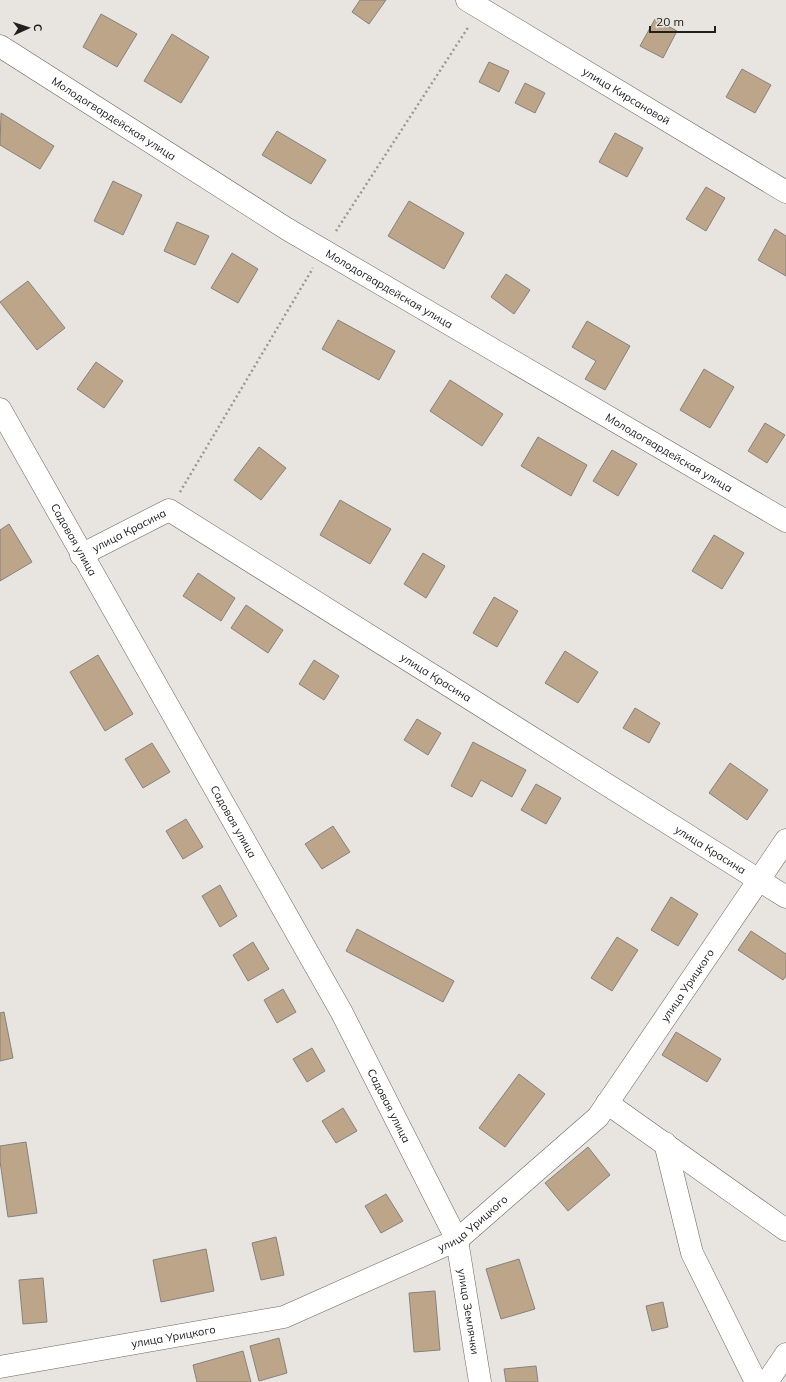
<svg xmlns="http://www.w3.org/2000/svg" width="786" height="1382" font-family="Mulish,sans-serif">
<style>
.building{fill:#bda589;stroke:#85827e}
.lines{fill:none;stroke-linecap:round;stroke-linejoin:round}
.minor-casing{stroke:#696662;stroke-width:23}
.path{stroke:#9a9794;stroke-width:2.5;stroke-dasharray:2 3;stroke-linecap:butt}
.minor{stroke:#fff;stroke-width:22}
.labels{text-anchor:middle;stroke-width:3;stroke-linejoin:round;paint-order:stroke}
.street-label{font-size:11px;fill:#21201e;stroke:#e8e4e0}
</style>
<rect width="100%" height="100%" fill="#e8e4e0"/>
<path class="building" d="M360,0H386L369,24L352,12Z
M101,14L137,34L117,67L83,47Z
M655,19L677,31L663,58L640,46Z
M172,34L209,57L181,103L144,81Z
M489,62L509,71L499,92L479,82Z
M742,69L771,85L755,113L726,97Z
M525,83L545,93L535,113L515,103Z
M1,113L54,146L40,169L0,145Z
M277,131L326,160L311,184L262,155Z
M615,133L643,148L627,177L599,162Z
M113,181L142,195L123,235L94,221Z
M706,187L725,198L706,231L686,219Z
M409,201L464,233L444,269L388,236Z
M177,222L209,236L195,265L164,251Z
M775,229L786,236V276L758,260Z
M232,253L258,269L238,303L211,288Z
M506,274L530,290L514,314L491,297Z
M28,281L65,328L37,350L0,302Z
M338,320L395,351L379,380L322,349Z
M587,321L630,346L605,390L585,379L596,361L572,347Z
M96,362L123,381L104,408L77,389Z
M704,369L734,387L710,428L680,410Z
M450,380L503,414L482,446L430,411Z
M765,423L785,435L767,463L748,451Z
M538,437L587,465L571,496L521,466Z
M259,447L286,468L261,500L234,480Z
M612,450L637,464L618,496L593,481Z
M340,500L391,529L370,564L320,535Z
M9,524L32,562L0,581V530Z
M714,535L744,553L722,589L692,571Z
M423,553L445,566L426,598L404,584Z
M198,573L235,598L221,621L183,596Z
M494,597L518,611L497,647L473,633Z
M246,605L283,630L268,653L231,628Z
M565,651L598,672L578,703L545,683Z
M98,655L133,714L105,731L70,672Z
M314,660L339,676L324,700L299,684Z
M635,708L660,723L649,743L623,728Z
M417,719L441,733L428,755L404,740Z
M473,742L526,770L512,797L481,780L472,797L451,786Z
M152,743L170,772L143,788L125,759Z
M730,763L768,790L747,820L709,793Z
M536,784L561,798L546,824L521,810Z
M186,819L203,847L183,859L166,831Z
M333,826L350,852L322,869L305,844Z
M220,885L237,916L220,927L202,896Z
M671,897L698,914L678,946L651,930Z
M357,929L454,981L443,1002L346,951Z
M751,931L786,954V976L783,980L738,950Z
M617,937L638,950L612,991L591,978Z
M253,942L269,969L248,981L233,955Z
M283,989L296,1012L277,1023L264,1000Z
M4,1012L13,1058L0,1061V1013Z
M676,1032L721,1059L707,1082L662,1055Z
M312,1048L325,1071L307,1082L293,1059Z
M519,1074L545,1094L505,1147L479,1128Z
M343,1108L357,1131L336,1143L322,1121Z
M26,1142L37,1213L8,1217L0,1161V1146Z
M588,1147L610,1175L568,1211L545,1183Z
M386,1194L403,1221L381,1233L365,1206Z
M276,1237L284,1275L261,1280L252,1243Z
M206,1249L214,1291L161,1302L153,1260Z
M519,1259L535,1309L501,1319L486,1269Z
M43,1278L47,1322L23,1324L19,1280Z
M435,1291L440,1350L414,1352L409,1293Z
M663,1302L668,1327L652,1331L646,1306Z
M279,1338L287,1373L259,1381L250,1346Z
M243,1351L251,1382H197L193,1365Z
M536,1366L538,1382H506L504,1369Z"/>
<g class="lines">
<defs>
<g id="minor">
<path id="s1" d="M467,0L786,192"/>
<path id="s2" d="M0,46L287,229L786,521"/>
<path id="s3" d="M0,409L342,1013L457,1240L480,1382"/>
<path id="s4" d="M81,555L169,510L786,897"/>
<path d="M607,1103L786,1230"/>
<path d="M665,1143L692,1253L756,1382"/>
<path id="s5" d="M0,1367L284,1317L457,1240L598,1117L786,840"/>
<path d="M767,1382L786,1354"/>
</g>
</defs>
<use href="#minor" class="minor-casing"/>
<path class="path" d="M336,231L469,26
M180,492L313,268"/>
<use href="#minor" class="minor"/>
</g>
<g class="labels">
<g class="street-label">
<text dy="4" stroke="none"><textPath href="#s1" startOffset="186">улица Кирсановой</textPath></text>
<text dy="4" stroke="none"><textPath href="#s2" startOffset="135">Молодогвардейская улица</textPath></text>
<text dy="4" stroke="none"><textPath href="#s2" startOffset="459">Молодогвардейская улица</textPath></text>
<text dy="4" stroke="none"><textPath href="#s2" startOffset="783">Молодогвардейская улица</textPath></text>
<text dy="4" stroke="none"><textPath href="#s4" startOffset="54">улица Красина</textPath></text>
<text dy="4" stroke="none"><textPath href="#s3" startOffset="150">Садовая улица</textPath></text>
<text dy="4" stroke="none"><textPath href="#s4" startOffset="414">улица Красина</textPath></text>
<text dy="4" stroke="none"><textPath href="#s3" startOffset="474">Садовая улица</textPath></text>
<text dy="4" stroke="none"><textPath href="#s4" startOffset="738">улица Красина</textPath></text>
<text dy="4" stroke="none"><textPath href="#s5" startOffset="824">улица Урицкого</textPath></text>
<text dy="4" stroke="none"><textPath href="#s3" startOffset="798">Садовая улица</textPath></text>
<text dy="4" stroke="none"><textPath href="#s5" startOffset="500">улица Урицкого</textPath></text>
<text dy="4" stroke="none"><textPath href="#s3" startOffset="1021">улица Землячки</textPath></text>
<text dy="4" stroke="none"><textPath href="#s5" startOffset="176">улица Урицкого</textPath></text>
</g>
</g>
<g transform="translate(28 28) rotate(87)" stroke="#e8e4e0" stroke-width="3" paint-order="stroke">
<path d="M0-3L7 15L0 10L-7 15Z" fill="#21201e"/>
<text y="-6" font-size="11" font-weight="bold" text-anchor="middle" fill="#21201e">С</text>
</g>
<path d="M650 26v6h65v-6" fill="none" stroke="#21201e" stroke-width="2"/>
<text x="656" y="26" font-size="12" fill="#21201e" stroke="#e8e4e0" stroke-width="3" paint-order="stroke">20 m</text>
</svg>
